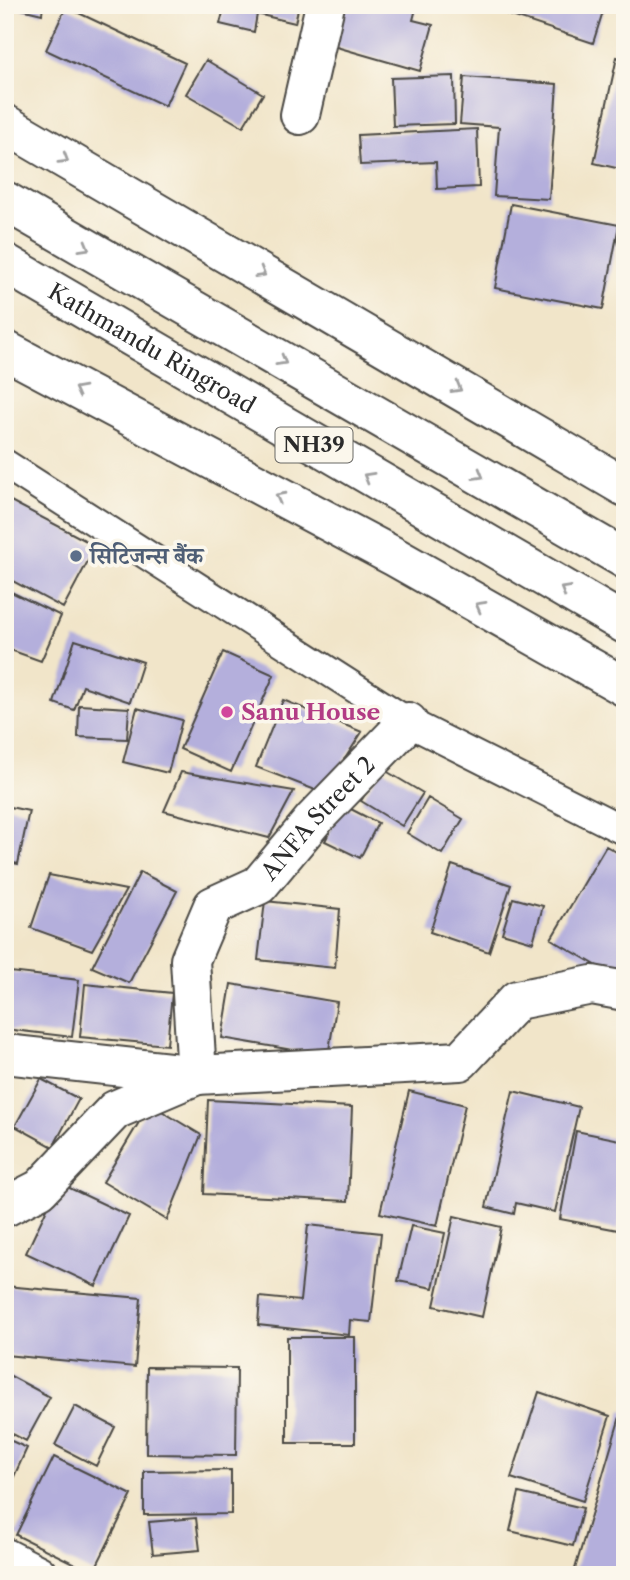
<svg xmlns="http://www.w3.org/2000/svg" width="630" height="1580" font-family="'Libre Caslon Text','Noto Serif Devanagari',serif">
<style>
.building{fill:#b4afdc}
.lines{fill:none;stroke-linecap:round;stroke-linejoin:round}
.lane-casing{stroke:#494743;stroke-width:32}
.street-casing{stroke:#494743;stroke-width:42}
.primary-casing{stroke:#494743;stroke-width:42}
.highway-casing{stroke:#494743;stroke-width:42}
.lane{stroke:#fff;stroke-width:28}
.street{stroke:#fff;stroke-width:38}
.primary{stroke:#fff;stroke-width:38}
.highway{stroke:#fff;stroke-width:38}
.oneway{stroke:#a0a0a0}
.service-dot{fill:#5c6f8a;stroke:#fbf7ec;stroke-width:2.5}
.hotel-dot{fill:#d1479c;stroke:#fbf7ec;stroke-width:2.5}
.labels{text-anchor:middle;stroke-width:7;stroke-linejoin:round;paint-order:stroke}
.shield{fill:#fbf7ec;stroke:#696865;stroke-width:2}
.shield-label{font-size:21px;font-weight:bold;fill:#2b2b2b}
.street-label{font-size:23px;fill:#2b2b2b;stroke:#fbf7ec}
.service-label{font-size:23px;font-weight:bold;fill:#4e5e75;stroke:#fbf7ec;text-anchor:start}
.hotel-label{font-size:23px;font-weight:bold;fill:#b23c85;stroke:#fbf7ec;text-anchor:start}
</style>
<rect width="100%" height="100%" fill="#fbf7ec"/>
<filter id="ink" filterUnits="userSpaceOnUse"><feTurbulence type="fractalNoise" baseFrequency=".0143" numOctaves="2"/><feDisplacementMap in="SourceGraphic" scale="14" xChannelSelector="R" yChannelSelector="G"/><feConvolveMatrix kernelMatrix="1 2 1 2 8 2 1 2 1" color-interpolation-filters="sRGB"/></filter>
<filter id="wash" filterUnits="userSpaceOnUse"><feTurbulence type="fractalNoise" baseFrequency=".00686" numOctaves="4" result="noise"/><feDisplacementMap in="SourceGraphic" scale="28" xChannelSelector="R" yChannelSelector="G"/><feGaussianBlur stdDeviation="1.57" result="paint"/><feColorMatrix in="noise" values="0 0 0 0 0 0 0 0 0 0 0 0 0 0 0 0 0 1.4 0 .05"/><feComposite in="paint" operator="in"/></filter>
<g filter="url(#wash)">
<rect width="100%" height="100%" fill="#f1e5c9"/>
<g id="blocks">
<path class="building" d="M5,5H43L42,14Z
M225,5H299L295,23L257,14L254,32L220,24Z
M337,5H417L413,20L433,25L420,71L326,44Z
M499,5H605L593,43L497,11Z
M66,7L185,63L165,106L46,50Z
M617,57L625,59V170L594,163Z
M206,60L263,94L243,127L186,94Z
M454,76L455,124L393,126L391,78Z
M464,77L557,84L549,199L494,196L499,127L460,124Z
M477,129L479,187L437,189L436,162L360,165L358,135Z
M511,204L619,225L603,309L495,288Z
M5,498L96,546L63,608L5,577Z
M5,589L61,616L41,661L5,648Z
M75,640L143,662L130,702L83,686L74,710L54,703Z
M223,652L274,675L231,772L180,749Z
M283,700L362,732L323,793L256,767Z
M79,705L129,708L127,739L78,737Z
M137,708L182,720L168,773L123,762Z
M381,768L423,793L402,826L361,801Z
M181,772L294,791L269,838L164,811Z
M428,798L463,819L442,854L407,833Z
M343,805L378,823L360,858L325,841Z
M5,806L29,811L18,864L5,861Z
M606,846L625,857V982L551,939Z
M452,865L511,885L489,952L430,932Z
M140,872L177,891L129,983L92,967Z
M49,875L126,890L92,950L31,928Z
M513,898L543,906L533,942L502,933Z
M265,901L340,909L335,968L258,960Z
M10,972L79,980L72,1037L5,1029Z
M85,984L172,993L167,1045L80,1037Z
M231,984L337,1002L328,1056L222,1038Z
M41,1079L79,1099L53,1147L15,1126Z
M409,1091L465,1105L437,1226L380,1213Z
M513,1091L579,1107L555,1212L516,1203L514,1214L486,1207Z
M208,1100L352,1107L348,1201L204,1194Z
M150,1104L201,1135L167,1220L103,1182Z
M576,1131L625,1141V1196L618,1230L560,1219Z
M59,1183L129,1216L96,1286L26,1253Z
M454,1216L501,1227L482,1317L434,1306Z
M308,1225L381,1233L371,1322L350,1320L349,1335L258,1325L260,1297L300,1301Z
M411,1226L445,1233L433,1288L398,1281Z
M5,1286L141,1298L135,1367L5,1355Z
M287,1337H355V1443H287Z
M147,1367L237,1368L236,1455L146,1454Z
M5,1373L50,1397L26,1441L5,1430Z
M539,1392L610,1416L583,1501L511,1478Z
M75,1406L115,1427L96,1466L55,1445Z
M622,1410L625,1411V1575H593L575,1569Z
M5,1438L27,1448L5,1496Z
M54,1457L132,1495L93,1573L16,1535Z
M231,1470V1514L144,1515V1471Z
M519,1493L583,1508L573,1546L510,1531Z
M196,1518L200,1550L153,1554L149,1522Z"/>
</g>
</g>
<g filter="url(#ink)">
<use href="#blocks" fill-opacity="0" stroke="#494743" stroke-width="2"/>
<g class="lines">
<defs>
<path id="lane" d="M5,464L408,722L625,831"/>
<g id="street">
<path d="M300,115L325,5"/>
<path d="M5,1054L197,1075L460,1061L517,1000L592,985L625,991"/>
<path id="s1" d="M5,1207L40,1189L115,1110L197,1075L190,960L213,906L259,885L314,819L408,722"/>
<path d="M5,1558L38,1575"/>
</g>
<path id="primary" d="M5,124L625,487
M5,350L395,557L625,687"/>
<g id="highway">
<path d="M5,201L625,559"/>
<path id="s2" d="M5,263L625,624"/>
</g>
</defs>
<use href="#lane" class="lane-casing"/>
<use href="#street" class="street-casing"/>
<use href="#primary" class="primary-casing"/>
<use href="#highway" class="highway-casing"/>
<use href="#lane" class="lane"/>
<use href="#street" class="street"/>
<use href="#primary" class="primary"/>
<use href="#highway" class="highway"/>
</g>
<defs><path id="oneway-chevron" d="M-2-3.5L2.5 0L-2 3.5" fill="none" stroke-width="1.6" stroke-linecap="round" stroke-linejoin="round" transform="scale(1.75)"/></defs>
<g class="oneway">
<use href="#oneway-chevron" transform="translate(64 159) rotate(31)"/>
<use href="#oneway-chevron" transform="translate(85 247) rotate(30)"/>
<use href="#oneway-chevron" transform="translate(261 273) rotate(30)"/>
<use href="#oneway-chevron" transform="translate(282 361) rotate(30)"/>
<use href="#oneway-chevron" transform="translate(457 388) rotate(30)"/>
<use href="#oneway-chevron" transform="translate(79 390) rotate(-152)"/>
<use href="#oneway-chevron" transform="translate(479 475) rotate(30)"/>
<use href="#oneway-chevron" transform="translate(368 477) rotate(-150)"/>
<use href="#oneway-chevron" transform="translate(280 497) rotate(-152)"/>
<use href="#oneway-chevron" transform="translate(565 590) rotate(-150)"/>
<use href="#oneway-chevron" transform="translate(480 606) rotate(-151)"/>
</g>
</g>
<circle class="service-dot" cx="76" cy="556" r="7"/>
<circle class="hotel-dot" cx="227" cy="712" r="7"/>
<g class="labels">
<rect class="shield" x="275.5" y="427.5" width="77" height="35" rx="5"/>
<g class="shield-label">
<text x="314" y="452">NH39</text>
</g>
<g class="street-label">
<text dy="8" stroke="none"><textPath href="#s2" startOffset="170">Kathmandu Ringroad</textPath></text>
<text dy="8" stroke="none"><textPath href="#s1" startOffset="551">ANFA Street 2</textPath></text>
</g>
<g class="service-label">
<text x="90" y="564">सिटिजन्स बैंक</text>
</g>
<g class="hotel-label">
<text x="241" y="720">Sanu House</text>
</g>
</g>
<rect width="630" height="1580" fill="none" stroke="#fbf7ec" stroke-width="28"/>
</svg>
